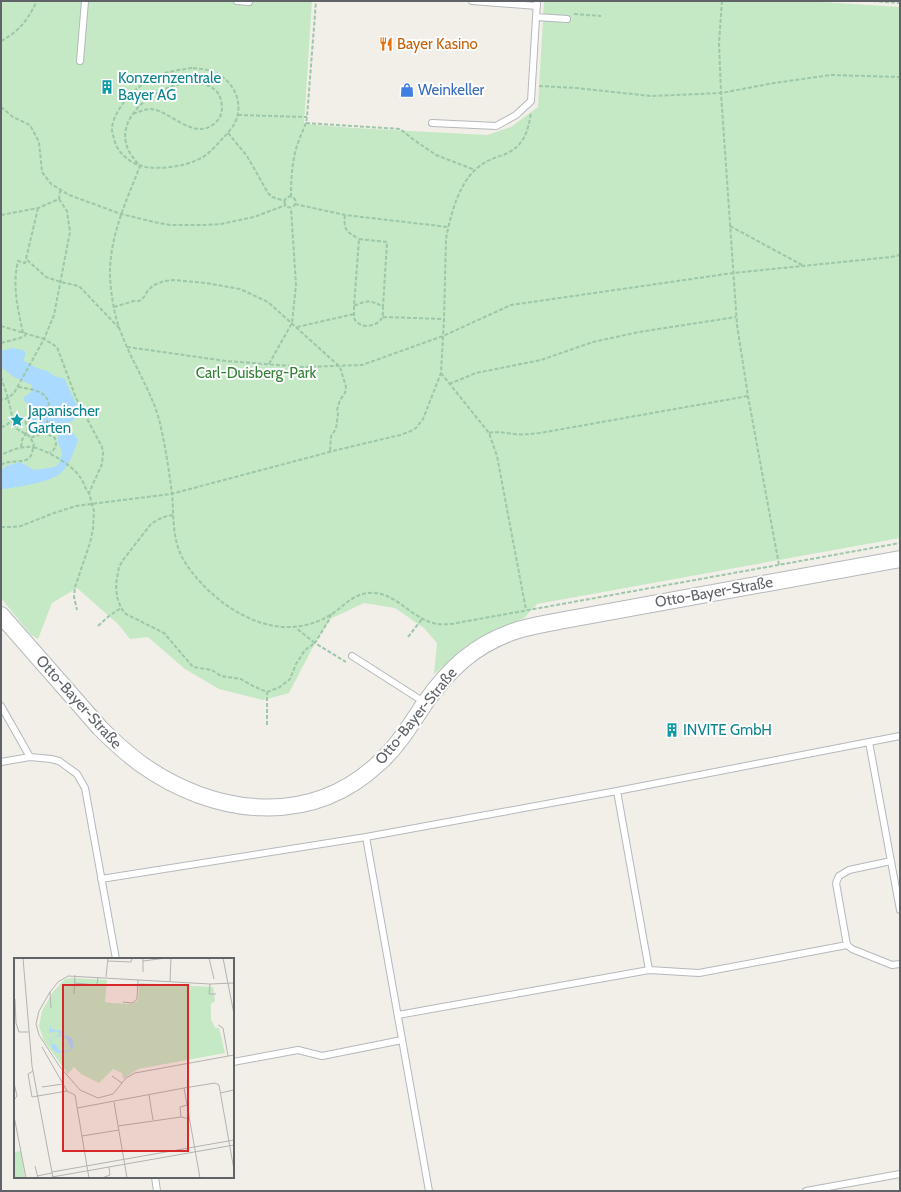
<svg xmlns="http://www.w3.org/2000/svg" width="901" height="1192" font-family="Cabin,sans-serif">
<style>
.green{fill:#c5e8c5}
.water{fill:#aadaff}
.lines{fill:none;stroke-linecap:round;stroke-linejoin:round}
.service-casing{stroke:#b5b8bc;stroke-width:8}
.tertiary-casing{stroke:#b5b8bc;stroke-width:18}
.path{stroke:#9cc7a9;stroke-width:2;stroke-dasharray:4 2;stroke-linecap:butt}
.service{stroke:#fff;stroke-width:6}
.tertiary{stroke:#fff;stroke-width:16}
.labels{text-anchor:middle;stroke-width:4;stroke-linejoin:round;paint-order:stroke}
.food-label{font-size:15px;fill:#c56008;stroke:#fff;text-anchor:start}
.culture-label{font-size:15px;fill:#0d838f;stroke:#fff;text-anchor:start}
.shop-label{font-size:15px;fill:#366cbe;stroke:#fff;text-anchor:start}
.park-label{font-size:15px;fill:#348238;stroke:#fff}
.street-label{font-size:15px;fill:#5f6368;stroke:#fff}
.inset-road{fill:none;stroke:#b3b3b1;stroke-width:1}
.view{fill:#d62828;fill-opacity:0.15;stroke:#d62828;stroke-width:2}
.inset-edge{fill:none;stroke:#5f6368;stroke-width:2}
</style>
<rect width="100%" height="100%" fill="#f1efe8"/>
<path class="green" d="M1,1H312L304,124L354,128L487,135L511,127L538,107L544,1H805L900,7V538L537,604L524,618L493,631L466,646L434,674L437,643L424,628L395,608L364,603L330,619L315,643L289,693L263,700L219,689L185,669L148,637L130,639L118,624L77,588L52,603L38,639L30,634L1,598Z"/>
<path class="water" d="M12,348L23,350L26,353L23,361C28,362 30,365 35,367C38,369 43,370 47,371C54,375 54,378 64,378L79,410L78,412L73,409H70V413L75,416V419L68,423L67,428L71,430L78,440C74,451 70,464 61,473C51,482 15,488 1,489V471L6,466L20,462L34,470L54,467L58,465L62,454L61,450L58,442V436L50,426L40,430L34,427L31,422C36,410 30,409 24,400V397L31,392L32,385C26,382 20,380 14,377C9,374 6,370 1,367V351Z"/>
<g class="lines">
<defs>
<path id="service" d="M237,1L249,2V1
M472,1L537,6
M536,17L567,19
M80,61L85,1
M432,123L496,126L516,115L531,101L537,1
M352,656L424,702
M1,706L30,757
M900,736L869,742L900,910
M1,762L30,757L51,759L59,761L77,774L85,788L116,959
M617,791L649,970
M366,837L429,1191
M891,861L849,870L839,876L836,883L847,945L852,949L892,965L900,964
M101,879L366,837L617,791L869,742
M398,1015L649,970L699,973L847,945
M233,1062L298,1050L322,1056L402,1040
M155,1177L157,1191
M806,1191L900,1174"/>
<path id="tertiary" d="M1,615L100,728C113,741 126,753 141,764C214,816 310,828 379,763C398,746 411,724 425,703C449,669 474,645 515,631C529,626 544,624 559,621L900,559"/>
</defs>
<use href="#service" class="service-casing"/>
<use href="#tertiary" class="tertiary-casing"/>
<path class="path" d="M722,1L719,43L721,93L737,325L748,396L779,565
M873,1L900,3
M574,14L601,16
M1,41C20,31 28,19 37,1
M193,68C199,69 205,69 211,71C229,77 241,95 238,113C237,123 229,132 222,139C215,147 207,156 197,160C182,167 162,169 146,167C136,165 129,161 122,154C118,150 115,144 114,138C113,136 112,132 112,129C113,111 132,91 147,81C161,72 177,70 193,68Z
M539,86L576,88L651,96L721,93L774,83L831,75L900,77
M1,107L13,117L30,125L39,142L42,172L51,184L69,195L121,214L154,222L170,225H204L221,224L254,217L286,205
M133,114C139,112 145,109 151,109C169,110 195,142 215,123C222,117 223,109 221,101C220,94 216,90 211,87C181,70 117,106 126,143C128,152 134,159 140,166C126,202 109,237 110,277C111,294 114,314 120,330C131,361 150,388 159,419C165,444 169,470 172,494C174,515 172,536 181,555C191,576 218,602 239,613C269,630 302,633 332,614C344,606 353,594 369,593C391,591 405,610 423,619C432,624 441,625 451,624L900,543
M238,115L307,117
M306,123L400,129L414,140L436,155L475,170
M228,133L247,156L268,193L272,197L285,201
M284.5 202a5.5 5.5 0 1 1 11 0a5.5 5.5 0 1 1-11 0Z
M291,197C291,178 292,158 299,140C302,132 306,125 307,117L316,1
M59,199L67,211L70,232L54,315L44,339L57,347L76,398L102,447L103,453L102,464L89,493L94,511L93,529L90,543L75,587L74,597L77,610
M295,204L345,215L448,227
M38,208L26,259L46,277L61,282L79,286L119,328
M1,215L38,208L59,199L60,191
M345,215C343,230 347,232 359,239
M730,226L802,265
M359,239L387,242L383,307C372,300 366,300 354,306Z
M354,306V318C355,320 356,322 358,323C365,329 378,325 382,318C383,315 383,311 383,308
M114,307L134,301H139L144,297L148,290L154,285L164,281L173,280L206,283L240,289L268,302L340,367L346,387L345,393L340,400L337,410L338,414L336,429L331,436L330,452
M383,317L444,319
M1,326L44,339L14,393L8,398L1,400
M297,327L354,314
M23,333C18,309 12,286 18,261L25,263L26,259
M1,343L20,338L26,335
M127,347L226,361L304,367L362,365L443,336L511,305L733,273L891,257L900,255
M269,364L292,323L296,285L291,208
M441,373L489,433L497,456L526,610
M1,377L8,398L14,425L17,429L29,436L34,444L33,447C22,446 11,450 1,455
M449,384L476,373L541,360L593,342L639,332L736,317
M18,387C55,392 51,401 45,433
M1,427C9,426 11,418 21,416L25,419L27,428V432L22,440L21,448
M489,433C498,431 505,433 514,434C523,435 531,434 540,433L748,396
M31,438L35,436L45,433L55,438C57,446 56,448 50,453
M1,465C9,459 25,464 30,457C32,454 33,450 33,447C48,451 71,464 80,477C84,482 85,489 89,493
M173,515L167,516L159,519L151,524L123,560L119,567L116,584L117,597L121,608L126,614L164,633L193,667L212,670L221,676L241,679L253,686L267,692L280,687L290,679L296,664L305,650L315,643L296,628
M1,527H12L21,526L54,513L76,506L171,494L337,450L400,435L411,431L416,428L423,419L441,373L444,319L446,239C450,217 458,185 476,169C484,162 493,158 503,155C524,147 528,132 531,112
M331,614L329,620L315,643L346,662
M98,626L109,616L121,608
M408,637L422,619
M267,725V692"/>
<use href="#service" class="service"/>
<use href="#tertiary" class="tertiary"/>
</g>
<defs>
<symbol id="restaurant-bare" viewBox="-9 -9 18 18"><path d="M-5-6h1v4h1v-4h1v4h1v-4h1v5L-1.5 .5V6h-2V.5L-5-1ZM5-6V6H3V1.5H1.5Q1.5-4 5-6Z" fill="#e8710a" stroke="#fff" stroke-width="2.5" paint-order="stroke"/></symbol>
<symbol id="building-bare" viewBox="-9 -9 18 18"><path d="M-4-6H4V6H1V3H-1V6H-4ZM-2.5-4.3h1.7v1.8h-1.7ZM.8-4.3h1.7v1.8H.8ZM-2.5-1h1.7V.8h-1.7ZM.8-1h1.7V.8H.8Z" fill="#0f9aa8" stroke="#fff" stroke-width="2.5" paint-order="stroke"/></symbol>
<symbol id="shop-bare" viewBox="-9 -9 18 18"><path d="M-5-2.5h2.3a2.7 3.5 0 0 1 5.4 0H5L5.5 6h-11ZM-1.5-2.5h3a1.5 2.3 0 0 0-3 0Z" fill="#3f7fe0" stroke="#fff" stroke-width="2.5" paint-order="stroke"/></symbol>
<symbol id="sight-bare" viewBox="-9 -9 18 18"><path d="M0-6L1.8-2.2L6-1.7L2.9 1.2L3.7 5.4L0 3.3L-3.7 5.4L-2.9 1.2L-6-1.7L-1.8-2.2Z" fill="#0f9aa8" stroke="#fff" stroke-width="2.5" paint-order="stroke"/></symbol>
</defs>
<g fill-rule="evenodd">
<use href="#restaurant-bare" x="376" y="34" width="20" height="20"/>
<use href="#building-bare" x="97" y="77" width="20" height="20"/>
<use href="#shop-bare" x="397" y="80" width="20" height="20"/>
<use href="#sight-bare" x="7" y="410" width="20" height="20"/>
<use href="#building-bare" x="662" y="720" width="20" height="20"/>
</g>
<g class="labels">
<g class="food-label">
<text x="397" y="49">Bayer Kasino</text>
</g>
<g class="culture-label">
<text x="118" y="83">Konzernzentrale<tspan x="118" dy="17">Bayer AG</tspan></text>
<text x="28" y="416">Japanischer<tspan x="28" dy="17">Garten</tspan></text>
<text x="683" y="735">INVITE GmbH</text>
</g>
<g class="shop-label">
<text x="418" y="95">Weinkeller</text>
</g>
<g class="park-label">
<text x="256" y="378">Carl-Duisberg-Park</text>
</g>
<g class="street-label">
<text transform="translate(714 592) rotate(-10)" y="5">Otto-Bayer-Straße</text>
<text transform="translate(79 702) rotate(48)" y="5">Otto-Bayer-Straße</text>
<text transform="translate(416 716) rotate(-51)" y="5">Otto-Bayer-Straße</text>
</g>
</g>
<g transform="translate(14 958)">
<rect width="220" height="220" fill="#f1efe8"/>
<path d="M58,20L93,22L91,44L98,45L117,46L124,42L125,25L199,29L201,43L197,46V61L201,70H205L211,95L124,111L109,121L108,115L99,111L85,125L67,116L60,109L54,116L30,83L25,68L28,53L39,34L51,21ZM7,193L11,220H0V194Z" fill="#c5e8c5"/>
<path d="M36,67L37,71L48,73L47,76L58,80L60,88L57,93L44,95L39,92L36,81L47,76L42,73L35,75ZM41,79L48,78L53,81L57,92L46,93L41,86H38L37,81Z" fill="#aadaff" fill-rule="evenodd"/>
<path class="inset-road" d="M9,0L18,108L39,220M195,0L200,21M209,0L220,56M94,3L117,4L118,0M129,3L152,0M129,14V0M92,19L94,0M156,24L157,0M61,25L83,27L84,19M220,25L196,26L54,18L44,24L36,34L25,53L22,66L25,77L46,109L66,132L84,140L99,136L112,120L121,115L220,97M196,26L195,36H202M36,34L37,50M60,36L61,17M1,41L2,65L5,74H15M109,44L118,45L123,41L124,22M204,67L209,70L214,98M28,89L53,133M19,113L14,116L18,139L53,133L61,137L75,220M98,118L108,125M0,125L3,138L0,142M28,129L49,126M206,135L220,132M135,137L139,162M100,144L113,220M173,147L166,149L167,159L176,161M63,150L170,130M0,158L12,220M104,168L167,159M68,178L105,172M21,208L24,220M38,214L220,182M23,218L38,215M38,219L220,187M88,220L96,217L95,209M186,220L170,130L201,125L205,127L220,212"/>
<path class="view" d="M49,27H174V193H49Z"/>
<rect width="220" height="220" class="inset-edge"/>
</g>
<rect width="901" height="1192" fill="none" stroke="#5f6368" stroke-width="4"/>
</svg>
